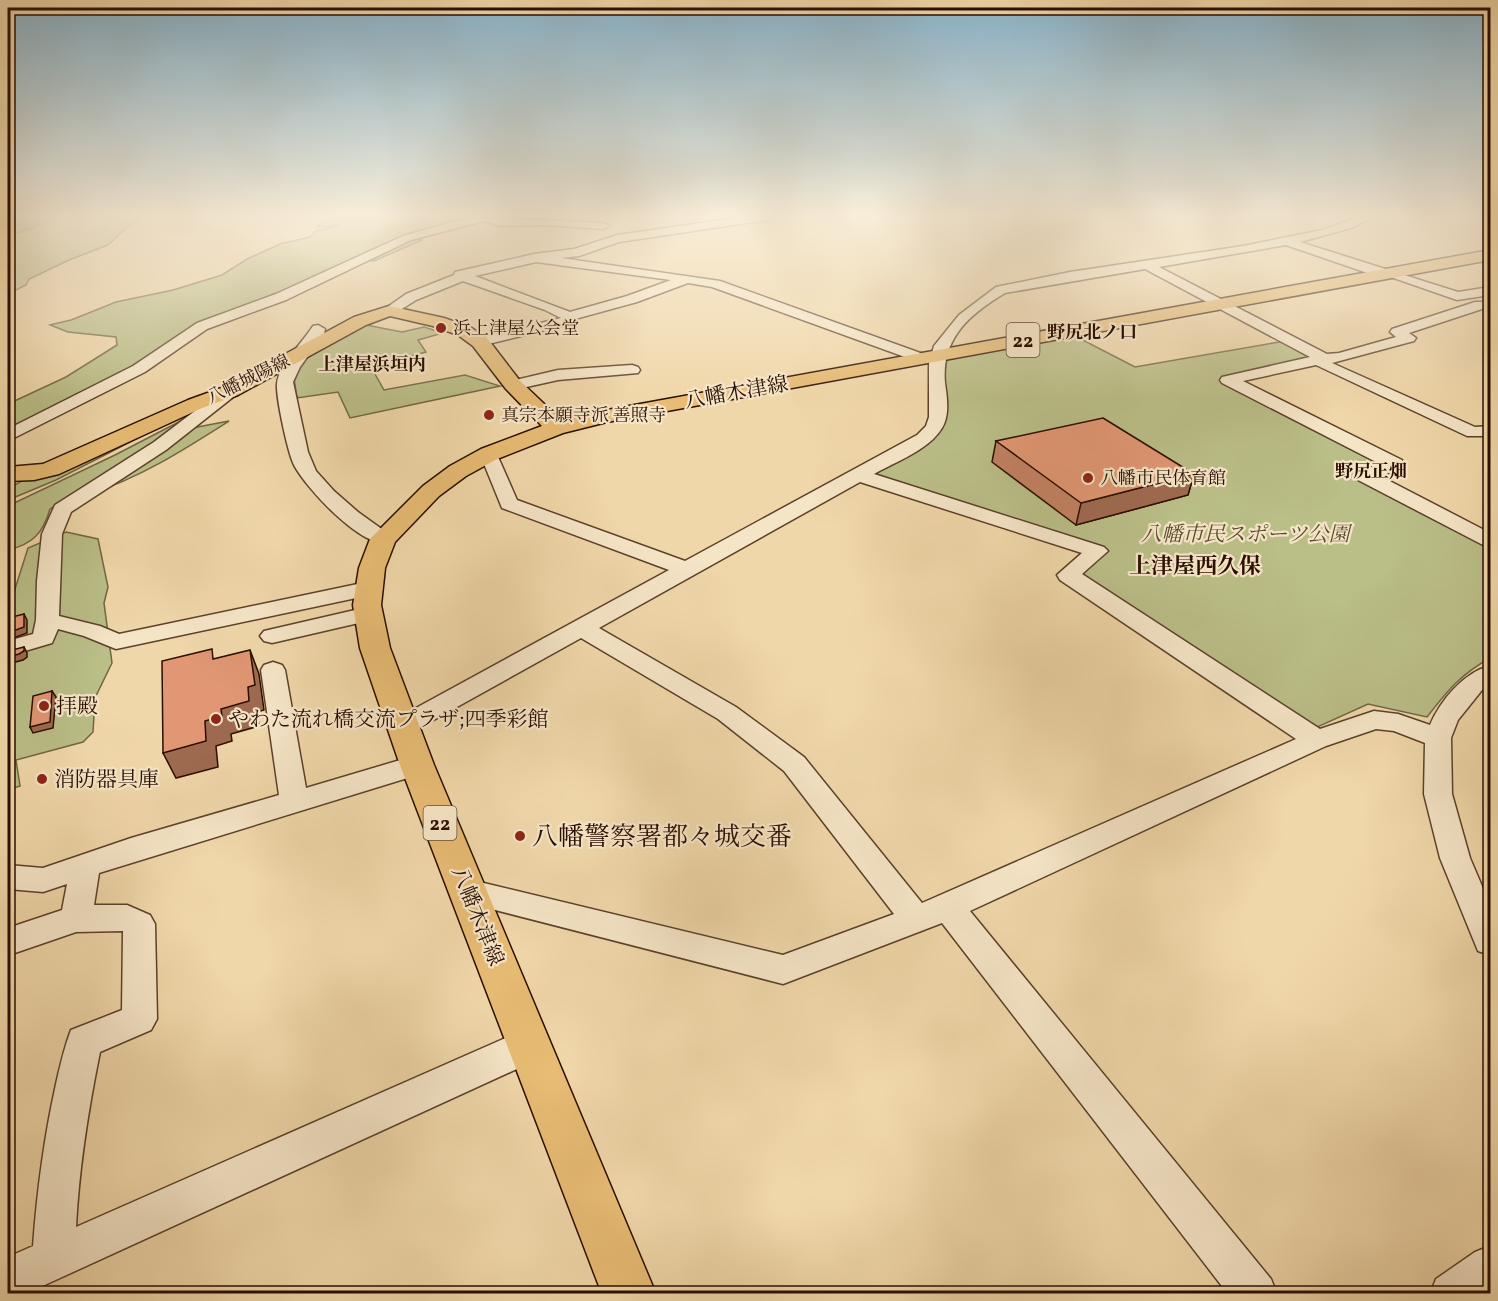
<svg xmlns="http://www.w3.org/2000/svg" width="1498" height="1301" font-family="Vollkorn,'Noto Serif JP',serif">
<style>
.green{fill:#babe87;stroke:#726644;stroke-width:1.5}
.water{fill:#9ab9aa;stroke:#6d7466;stroke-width:1.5}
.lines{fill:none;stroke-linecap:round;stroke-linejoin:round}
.minor-casing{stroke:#5b402a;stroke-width:3}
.major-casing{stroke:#290d00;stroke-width:3}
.minor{fill:#f5e5c7;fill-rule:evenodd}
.major{fill:#e8bc74;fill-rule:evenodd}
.wall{fill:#c28263;stroke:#290d00;stroke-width:1.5}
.shaded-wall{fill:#9e6a50;stroke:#290d00;stroke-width:1.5}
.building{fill:#e19773;stroke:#290d00;stroke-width:1.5}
.poi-dot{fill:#8f2418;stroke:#f5e5c7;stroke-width:2}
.labels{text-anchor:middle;stroke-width:4.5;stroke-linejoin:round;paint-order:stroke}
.far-poi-label{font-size:18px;fill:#290d00;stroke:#f5e5c7;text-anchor:start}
.far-neighbourhood-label{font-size:18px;font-weight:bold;fill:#290d00;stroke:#f5e5c7}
.far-street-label{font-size:18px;fill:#290d00;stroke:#f5e5c7}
.shield{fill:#f5e5c7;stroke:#664e3c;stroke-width:1.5}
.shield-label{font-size:20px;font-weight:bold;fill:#290d00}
.street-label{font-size:21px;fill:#290d00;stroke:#f5e5c7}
.park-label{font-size:21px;font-style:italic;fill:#5c4b2f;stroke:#f5e5c7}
.poi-label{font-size:21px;fill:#290d00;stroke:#f5e5c7;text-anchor:start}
.neighbourhood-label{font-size:22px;font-weight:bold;fill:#290d00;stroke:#f5e5c7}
.near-poi-label{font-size:26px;fill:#290d00;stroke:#f5e5c7;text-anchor:start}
</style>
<rect width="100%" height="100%" fill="#f0d7a9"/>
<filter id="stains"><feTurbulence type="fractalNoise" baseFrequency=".00333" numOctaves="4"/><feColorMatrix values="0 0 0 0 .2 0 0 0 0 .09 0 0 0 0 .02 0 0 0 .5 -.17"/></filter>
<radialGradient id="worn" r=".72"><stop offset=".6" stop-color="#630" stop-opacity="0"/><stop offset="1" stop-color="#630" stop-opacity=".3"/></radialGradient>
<path class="green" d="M62,217L137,218L108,245L69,260L29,279L26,285L8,294V236Z
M345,217H477L417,237L422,240L374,261L359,259L331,274L231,312L102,385L8,428V404L66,377L117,345L116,337L68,332L50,325L71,320L116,302L173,290L222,275L247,259L280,244L310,237L316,231L339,225L317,227L322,222Z
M366,325L402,332L424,327L443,333L418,340L426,352L371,367L384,390L465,375L500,386L350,418L338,392L297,398L294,378L308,355Z
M1073,335L1135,367L1285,341L1318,358L1221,379L1384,463L1357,473L1490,545V658C1460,675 1448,690 1427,717L1368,704L1313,729L1080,577L1106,550L870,475L927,442L943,358Z
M210,401L56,480L8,500V489L22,481L26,476Z
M200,411L144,450L50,509C43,533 33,544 8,550V506L115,455Z
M229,421C185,449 140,478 89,494L187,429Z
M66,532L98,539L108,587L104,603L112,663L95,698L93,732L83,742L16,760L20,786L8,790V605L15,589L28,548Z"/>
<path class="water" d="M8,217H62L8,236Z"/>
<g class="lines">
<defs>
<path id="minor" d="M471,217L604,223L610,226L604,229L542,225L499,226L484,221L411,240L286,300L207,329L145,372L8,441V429L133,366L197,323L276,294L403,236Z
M743,217H773L768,220L619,242L579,256L561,258L720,281L926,355L929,358L926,361H916L712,287L688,283L637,302L575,319L574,323L480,346L473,342L475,339L561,318L545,310L463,281L416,300L394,314H384L382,311L406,294L454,275L455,272L534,254L574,249L617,235ZM536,262L671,280L627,296L570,312L475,276Z
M1359,217H1374L1351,228L1300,242L1458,292L1490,287V295L1457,300L1388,276L1379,277L1286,245L1159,267L1327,354L1339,353L1396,337L1390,332L1392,329L1475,302H1485L1487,305L1485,308L1409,333L1416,338L1414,341L1332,363L1475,427L1490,426V436H1467L1316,365L1243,381L1402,460L1404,464L1402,468L1380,476L1490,533V547L1483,545L1358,480L1356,476L1358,472L1380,464L1222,383L1220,380L1222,377L1310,357L1145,269L1005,293C970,314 941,338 945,383C947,397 950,415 942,428C929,450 895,462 874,474L1104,547L1108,551L1082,574L1320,729L1374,711L1398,714L1430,725C1440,701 1464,672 1490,666V684L1482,690L1458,720L1451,738L1452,794L1470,858L1490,905V955L1478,951L1440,858L1424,794L1425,743L1394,731L1376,729L1326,746L970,911L1271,1279L1277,1294H1228L942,923L783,984L456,900L451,891L456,882L467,879L783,955L894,914L784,771L718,719L581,638L412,732L403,735L394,732L390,726L394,720L669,570L502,508L480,454L483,450H495L517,500L685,561L917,435L926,426L929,417V363L934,346L959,315L996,287L1070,272L1243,246L1322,230ZM860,482L1082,553L1057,575L1060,580L1296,739L922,903L804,757L736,707L599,628Z
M318,325L325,329L324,334L300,367L293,382L308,452L316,471L334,491L358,512L390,535L393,539L390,543C363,550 306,488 294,465C288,453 276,398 277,384C278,366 303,342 313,326Z
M632,365L638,367L640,370L638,373L558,380L513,390L505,385L507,382L558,370Z
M231,386L237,388L239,391L237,394L166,450L71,512L62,534L59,616L100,626L119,634L367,582L375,584L378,589L375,594L116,649L84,636L58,629L52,643L8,656V641L33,634L36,620L37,581L42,534L55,505L154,442L225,388Z
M368,607L376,609L379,614L376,619L272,643L264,641L260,636L264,631Z
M273,662L282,665L285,670L306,788L417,755L427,758L431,765L427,772L99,873L94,905H127L150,915L155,924L157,1019L151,1030L100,1052C88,1111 79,1168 76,1227L517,1033L530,1029L543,1033L548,1045L543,1057L25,1294H8V1257L33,1246C37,1192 44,1138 56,1084C60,1066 64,1048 71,1030L122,1010L123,931L76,932L12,954L8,952V928L62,910L67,884L43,892L8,889V865L43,868L131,838L279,795L261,670L264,665Z
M1490,1246V1292L1430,1294L1436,1279L1475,1252Z"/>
<path id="major" d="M1490,250V260L607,422L563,433L497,459L466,476L439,496L395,542L385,568L381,605L390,648L434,765L656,1294H602L400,765L360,648L353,605L359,568L370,539L423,486L450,466L481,449L542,426L506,389L473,346L458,335L433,326L390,316L366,325L238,395L202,408L59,474L34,480L8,481V467L43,464L188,400L224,387L354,317L389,306L444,318L470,327L487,338L520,381L561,420L607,410Z"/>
</defs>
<use href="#minor" class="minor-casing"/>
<use href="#major" class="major-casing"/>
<use href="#minor" class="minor"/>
<use href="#major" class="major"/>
</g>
<path class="wall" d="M996,441L1194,474L1188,495L1076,525L992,462Z"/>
<path class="shaded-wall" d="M1194,474L1188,495L1076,525L1081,503Z
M24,614L27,620V633L8,640V633Z
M24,647L27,653V657L23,660L8,664V657Z
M250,650L259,674L264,710L257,712L259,726L231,734L232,741L216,746L218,767L176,778L163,753L248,687Z
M52,691L56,697L53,728L33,733L30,727Z"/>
<path class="building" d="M1103,418L1194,474L1081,503L996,441Z
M24,614V627L8,633V618Z
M24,647V651L19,654L8,657V651Z
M212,649L213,659L250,650L255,685L248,687L249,701L221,709L222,716L205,721L206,741L163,753L162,661Z
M52,691L50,722L30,727L33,696Z"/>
<linearGradient id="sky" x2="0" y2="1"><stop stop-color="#89b6cf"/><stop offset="0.54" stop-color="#f8edd8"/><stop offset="1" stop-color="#f8edd8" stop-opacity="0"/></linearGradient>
<rect width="1498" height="399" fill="url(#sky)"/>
<g class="poi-dot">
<circle cx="441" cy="328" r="6"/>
<circle cx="489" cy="415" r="6"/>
<circle cx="1088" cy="478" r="6"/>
<circle cx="44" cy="706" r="6"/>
<circle cx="216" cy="719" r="6"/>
<circle cx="42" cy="779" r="6"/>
<circle cx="520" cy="836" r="6"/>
</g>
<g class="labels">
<g class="far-poi-label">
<text x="453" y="334">浜上津屋公会堂</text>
<text x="501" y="421">真宗本願寺派 善照寺</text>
<text x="1100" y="484">八幡市民体育館</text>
</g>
<g class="far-neighbourhood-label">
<text x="1092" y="338">野尻北ノ口</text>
<text x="372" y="370">上津屋浜垣内</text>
<text x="1371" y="477">野尻正畑</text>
</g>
<g class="far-street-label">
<text transform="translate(248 379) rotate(-26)" y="6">八幡城陽線</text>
</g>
<g class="shield">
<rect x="1006.5" y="323" width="33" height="34" rx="4.5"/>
<rect x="423.5" y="806" width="33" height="34" rx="4.5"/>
</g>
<g class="shield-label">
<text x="1023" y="347">22</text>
<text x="440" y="830">22</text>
</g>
<g class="street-label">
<text transform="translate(736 392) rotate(-10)" y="7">八幡木津線</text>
<text transform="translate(478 916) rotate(68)" y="7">八幡木津線</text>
</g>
<g class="park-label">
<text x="1245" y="541">八幡市民スポーツ公園</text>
</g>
<g class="poi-label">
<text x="56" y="713">拝殿</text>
<text x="228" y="726">やわた流れ橋交流プラザ;四季彩館</text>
<text x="54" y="786">消防器具庫</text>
</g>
<g class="neighbourhood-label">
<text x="1195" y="573">上津屋西久保</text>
</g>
<g class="near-poi-label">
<text x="532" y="845">八幡警察署都々城交番</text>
</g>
</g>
<rect width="1498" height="1301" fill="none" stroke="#f0d7a9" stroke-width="30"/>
<rect x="9" y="9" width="1480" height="1283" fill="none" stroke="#290d00" stroke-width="3"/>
<rect x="15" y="15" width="1468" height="1271" fill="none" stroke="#290d00" stroke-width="1.5"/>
<rect width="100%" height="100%" filter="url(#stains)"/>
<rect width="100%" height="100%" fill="url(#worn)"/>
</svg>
